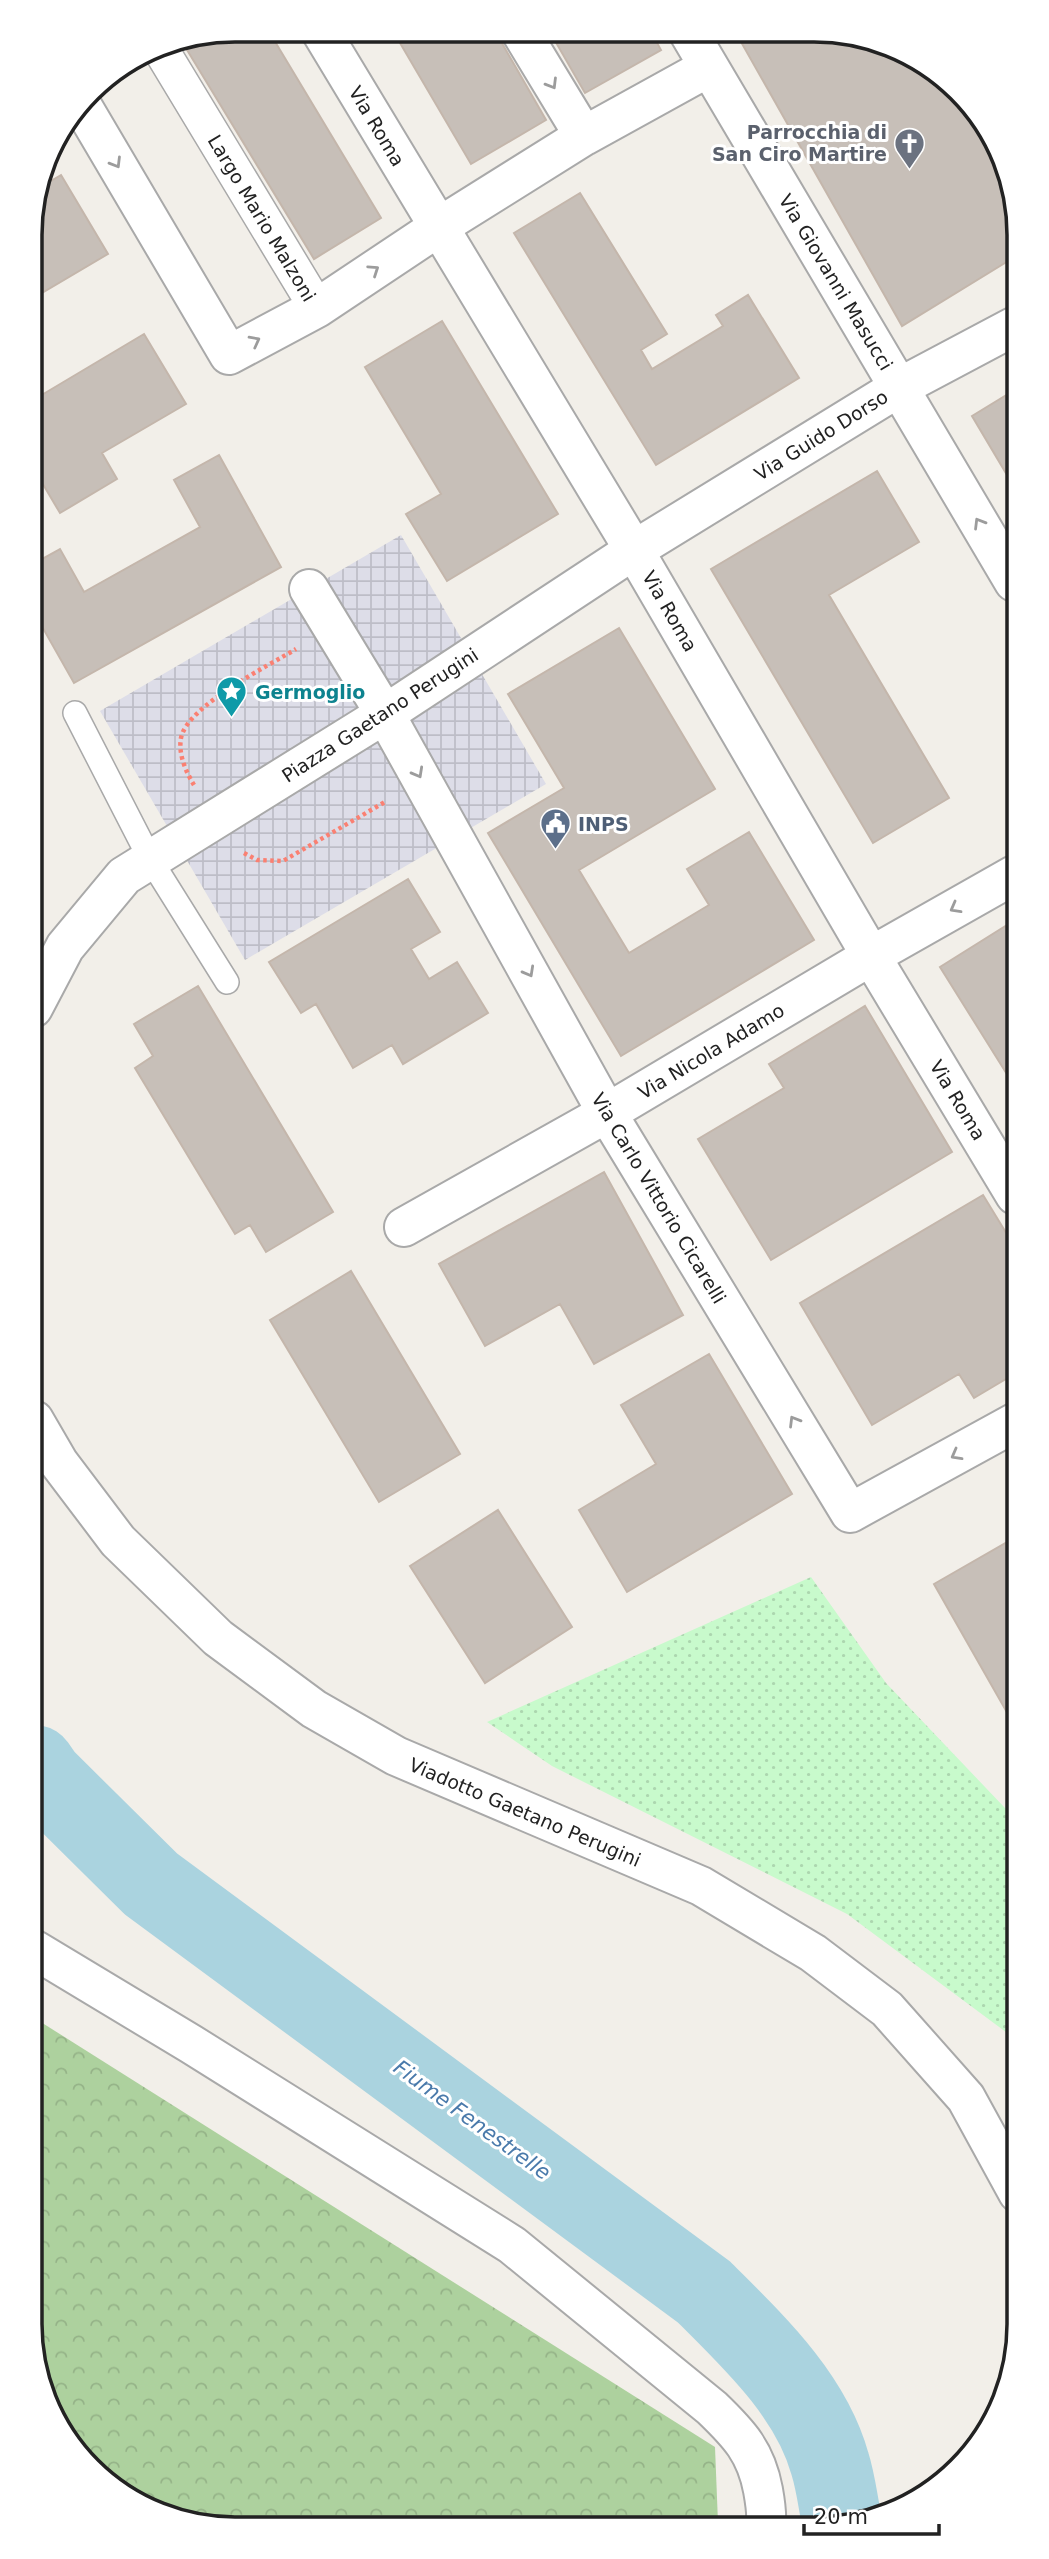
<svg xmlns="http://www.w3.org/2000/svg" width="1049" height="2559" font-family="'DejaVu Sans',sans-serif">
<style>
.forest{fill:url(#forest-crowns)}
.park{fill:url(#park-dots)}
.plaza{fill:url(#plaza-grid)}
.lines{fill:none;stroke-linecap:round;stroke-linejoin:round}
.river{stroke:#aad3df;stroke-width:80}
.building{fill:#c7bfb8;stroke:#c4b6ab;stroke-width:2}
.service-casing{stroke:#a9a9a9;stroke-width:26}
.pedestrian-casing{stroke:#a9a9a9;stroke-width:38}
.minor-casing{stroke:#a9a9a9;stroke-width:42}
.tertiary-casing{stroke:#a9a9a9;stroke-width:42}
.path{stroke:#fa8072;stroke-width:4.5;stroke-dasharray:3.5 3.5;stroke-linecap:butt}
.service{stroke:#fff;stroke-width:23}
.pedestrian{stroke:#fff;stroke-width:35}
.minor{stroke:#fff;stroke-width:38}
.tertiary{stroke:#fff;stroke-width:38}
.oneway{stroke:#9c9c9c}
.labels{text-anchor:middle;stroke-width:6;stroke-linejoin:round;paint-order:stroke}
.street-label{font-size:19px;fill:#222;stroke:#fff}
.worship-label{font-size:19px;font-weight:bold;fill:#5b616d;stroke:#fff;text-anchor:end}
.culture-label{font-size:19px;font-weight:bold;fill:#0d838f;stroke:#fff;text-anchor:start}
.service-label{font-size:19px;font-weight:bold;fill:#4e5e75;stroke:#fff;text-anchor:start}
.water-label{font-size:21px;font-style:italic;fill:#4a7aab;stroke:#fff}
.rim{fill:none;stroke:#222;stroke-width:3.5}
</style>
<defs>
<pattern id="forest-crowns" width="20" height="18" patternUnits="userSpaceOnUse" patternTransform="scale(1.75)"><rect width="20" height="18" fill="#add19e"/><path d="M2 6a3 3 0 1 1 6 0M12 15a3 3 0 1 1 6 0" fill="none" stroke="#95b388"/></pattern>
<pattern id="park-dots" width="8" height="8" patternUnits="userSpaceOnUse" patternTransform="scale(1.75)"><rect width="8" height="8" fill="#c8facc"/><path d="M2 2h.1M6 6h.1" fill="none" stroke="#acd6af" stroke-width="1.8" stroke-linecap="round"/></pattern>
<pattern id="plaza-grid" width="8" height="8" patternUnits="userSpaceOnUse" patternTransform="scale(1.75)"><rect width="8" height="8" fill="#dddde8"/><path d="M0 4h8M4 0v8" fill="none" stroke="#bdbdc7"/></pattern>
</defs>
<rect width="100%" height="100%" fill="#f2efe9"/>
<path class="forest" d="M36,2019L715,2447L718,2523L195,2525L99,2478L57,2427L37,2377Z"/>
<path class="park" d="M811,1577L886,1683L1005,1808L1017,1811L1018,2041L847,1914L552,1766L487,1722Z"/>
<path class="plaza" d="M401,535L546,784L245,960L100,711Z"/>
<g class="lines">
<path class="river" d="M35,1765L44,1778L151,1884L704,2292C753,2341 811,2395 830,2464C836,2483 838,2503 842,2522"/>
</g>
<path class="building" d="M235,30H268L381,218L314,259L181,40Z
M393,31H495L546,120L471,164Z
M550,32H651L661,50L585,93Z
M736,33L854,34L950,81L992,132L994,144L1012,182L1013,258L902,326Z
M61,175L108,254L30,300V221L39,188Z
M580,193L667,334L641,350L652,369L723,326L716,315L748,295L799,378L656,465L514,233Z
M442,321L558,514L447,581L406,514L441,494L365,367Z
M144,334L186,404L102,453L117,479L60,513L31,464V381L40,396Z
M1013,391V485L972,416Z
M219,455L281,567L74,683L31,607V565L60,549L84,592L200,527L174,480Z
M877,471L919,542L829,595L949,798L873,843L711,569Z
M619,628L715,789L579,870L629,953L709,905L687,869L749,832L814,940L621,1056L488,833L564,788L508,694Z
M408,879L440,932L411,949L429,979L457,962L488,1013L403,1064L392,1045L353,1068L316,1004L301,1013L269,962Z
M1015,920V1087L940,967Z
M198,986L333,1212L266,1252L250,1225L235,1234L135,1068L153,1056L134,1024Z
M865,1006L952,1152L771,1260L698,1139L784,1088L769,1064Z
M604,1172L683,1315L594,1364L560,1304L485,1346L439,1264Z
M983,1195L1016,1249V1373L974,1398L959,1374L872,1425L800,1303Z
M351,1271L460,1454L379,1502L270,1320Z
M709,1354L792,1494L627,1592L579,1510L656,1464L621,1405Z
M498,1510L572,1627L485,1683L410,1566Z
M1016,1537L1017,1618L1011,1621L1017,1631V1730L934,1584Z"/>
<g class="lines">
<defs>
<path id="service" d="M75,713L150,859L227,982"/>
<path id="pedestrian" d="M158,45L317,308"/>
<path id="minor" d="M320,30L634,550L871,956L1015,1195
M521,32L584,136
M689,33L1014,582
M81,104L229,355L317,308L437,228L584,136L709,67
M309,589L385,714L607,1113L850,1513L1016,1422
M404,1227L607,1113L871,956L1014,875
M35,1950L191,2044L512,2245L712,2408C739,2434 756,2452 763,2490C765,2501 767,2512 766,2523"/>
<path id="tertiary" d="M33,1008L65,947L124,876L385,714L634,550L898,388L1013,327
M34,1420L59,1463L118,1541L218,1638L314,1709L396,1756L701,1886L813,1953L887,2009L966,2098L1018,2193"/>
</defs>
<use href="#service" class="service-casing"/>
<use href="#pedestrian" class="pedestrian-casing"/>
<use href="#minor" class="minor-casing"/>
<use href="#tertiary" class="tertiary-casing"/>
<path class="path" d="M194,785C186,772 178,754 181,738C187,706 268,666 296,649
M244,853L257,860L283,861L385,802"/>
<use href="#service" class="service"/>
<use href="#pedestrian" class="pedestrian"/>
<use href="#minor" class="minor"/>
<use href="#tertiary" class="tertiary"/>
</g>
<defs><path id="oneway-chevron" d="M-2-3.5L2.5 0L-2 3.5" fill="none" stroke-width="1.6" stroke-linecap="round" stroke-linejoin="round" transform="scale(1.75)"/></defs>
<g class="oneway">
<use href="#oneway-chevron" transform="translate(552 84) rotate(59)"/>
<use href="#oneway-chevron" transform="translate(116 163) rotate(59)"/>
<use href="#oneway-chevron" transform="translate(374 270) rotate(-34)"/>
<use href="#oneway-chevron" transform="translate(255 341) rotate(-28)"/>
<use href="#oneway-chevron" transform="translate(979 523) rotate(-121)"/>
<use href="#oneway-chevron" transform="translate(418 773) rotate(61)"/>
<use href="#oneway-chevron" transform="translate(955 908) rotate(151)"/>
<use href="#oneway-chevron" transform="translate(529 972) rotate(61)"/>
<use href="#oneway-chevron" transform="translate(794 1421) rotate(-121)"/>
<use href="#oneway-chevron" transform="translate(956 1455) rotate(151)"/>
</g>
<defs>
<symbol id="church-pin" viewBox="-11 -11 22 30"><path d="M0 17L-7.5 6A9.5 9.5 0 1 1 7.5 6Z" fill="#6b7280" stroke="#fff"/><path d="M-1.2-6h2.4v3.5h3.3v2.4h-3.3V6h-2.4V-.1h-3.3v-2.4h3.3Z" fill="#fff"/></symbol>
<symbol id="sight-pin" viewBox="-11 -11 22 30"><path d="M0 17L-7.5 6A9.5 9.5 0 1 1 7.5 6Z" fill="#0f9aa8" stroke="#fff"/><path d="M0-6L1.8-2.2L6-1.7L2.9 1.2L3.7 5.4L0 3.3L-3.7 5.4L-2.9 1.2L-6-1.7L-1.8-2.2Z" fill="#fff"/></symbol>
<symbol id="civic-pin" viewBox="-11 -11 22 30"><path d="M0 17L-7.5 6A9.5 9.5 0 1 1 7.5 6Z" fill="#5c6f8a" stroke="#fff"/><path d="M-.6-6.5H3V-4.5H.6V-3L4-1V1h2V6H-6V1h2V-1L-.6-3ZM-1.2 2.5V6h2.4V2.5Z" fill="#fff"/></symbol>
</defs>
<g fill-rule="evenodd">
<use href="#church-pin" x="892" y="126" width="35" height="47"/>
<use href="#sight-pin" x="214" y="674" width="35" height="47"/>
<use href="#civic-pin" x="538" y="806" width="35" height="47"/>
</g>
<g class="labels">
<g class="street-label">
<text transform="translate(377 126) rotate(59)" y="7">Via Roma</text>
<text transform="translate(262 218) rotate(59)" y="7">Largo Mario Malzoni</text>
<text transform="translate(836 282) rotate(59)" y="7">Via Giovanni Masucci</text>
<text transform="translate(821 435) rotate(-32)" y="7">Via Guido Dorso</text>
<text transform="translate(670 611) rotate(60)" y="7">Via Roma</text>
<text transform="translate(380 715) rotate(-33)" y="7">Piazza Gaetano Perugini</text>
<text transform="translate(711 1051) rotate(-31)" y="7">Via Nicola Adamo</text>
<text transform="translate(958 1100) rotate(59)" y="7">Via Roma</text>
<text transform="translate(659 1198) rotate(59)" y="7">Via Carlo Vittorio Cicarelli</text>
<text transform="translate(525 1812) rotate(23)" y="7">Viadotto Gaetano Perugini</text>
</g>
<g class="worship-label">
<text x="887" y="139">Parrocchia di<tspan x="887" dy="22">San Ciro Martire</tspan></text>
</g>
<g class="culture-label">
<text x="255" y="699">Germoglio</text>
</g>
<g class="service-label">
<text x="578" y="831">INPS</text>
</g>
<g class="water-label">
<text transform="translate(472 2120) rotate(36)" y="7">Fiume Fenestrelle</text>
</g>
</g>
<path d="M0 0H1049V2559H0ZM235 42H814A193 193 0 0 1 1007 235V2324A193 193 0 0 1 814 2517H235A193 193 0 0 1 42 2324V235A193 193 0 0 1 235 42Z" fill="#fff" fill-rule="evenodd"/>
<path class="rim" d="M235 42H814A193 193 0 0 1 1007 235V2324A193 193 0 0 1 814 2517H235A193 193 0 0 1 42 2324V235A193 193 0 0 1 235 42Z"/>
<path d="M804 2524v10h135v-10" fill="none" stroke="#222222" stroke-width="3.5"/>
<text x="814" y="2524" font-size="21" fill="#222222" stroke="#ffffff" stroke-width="5" paint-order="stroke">20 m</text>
</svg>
